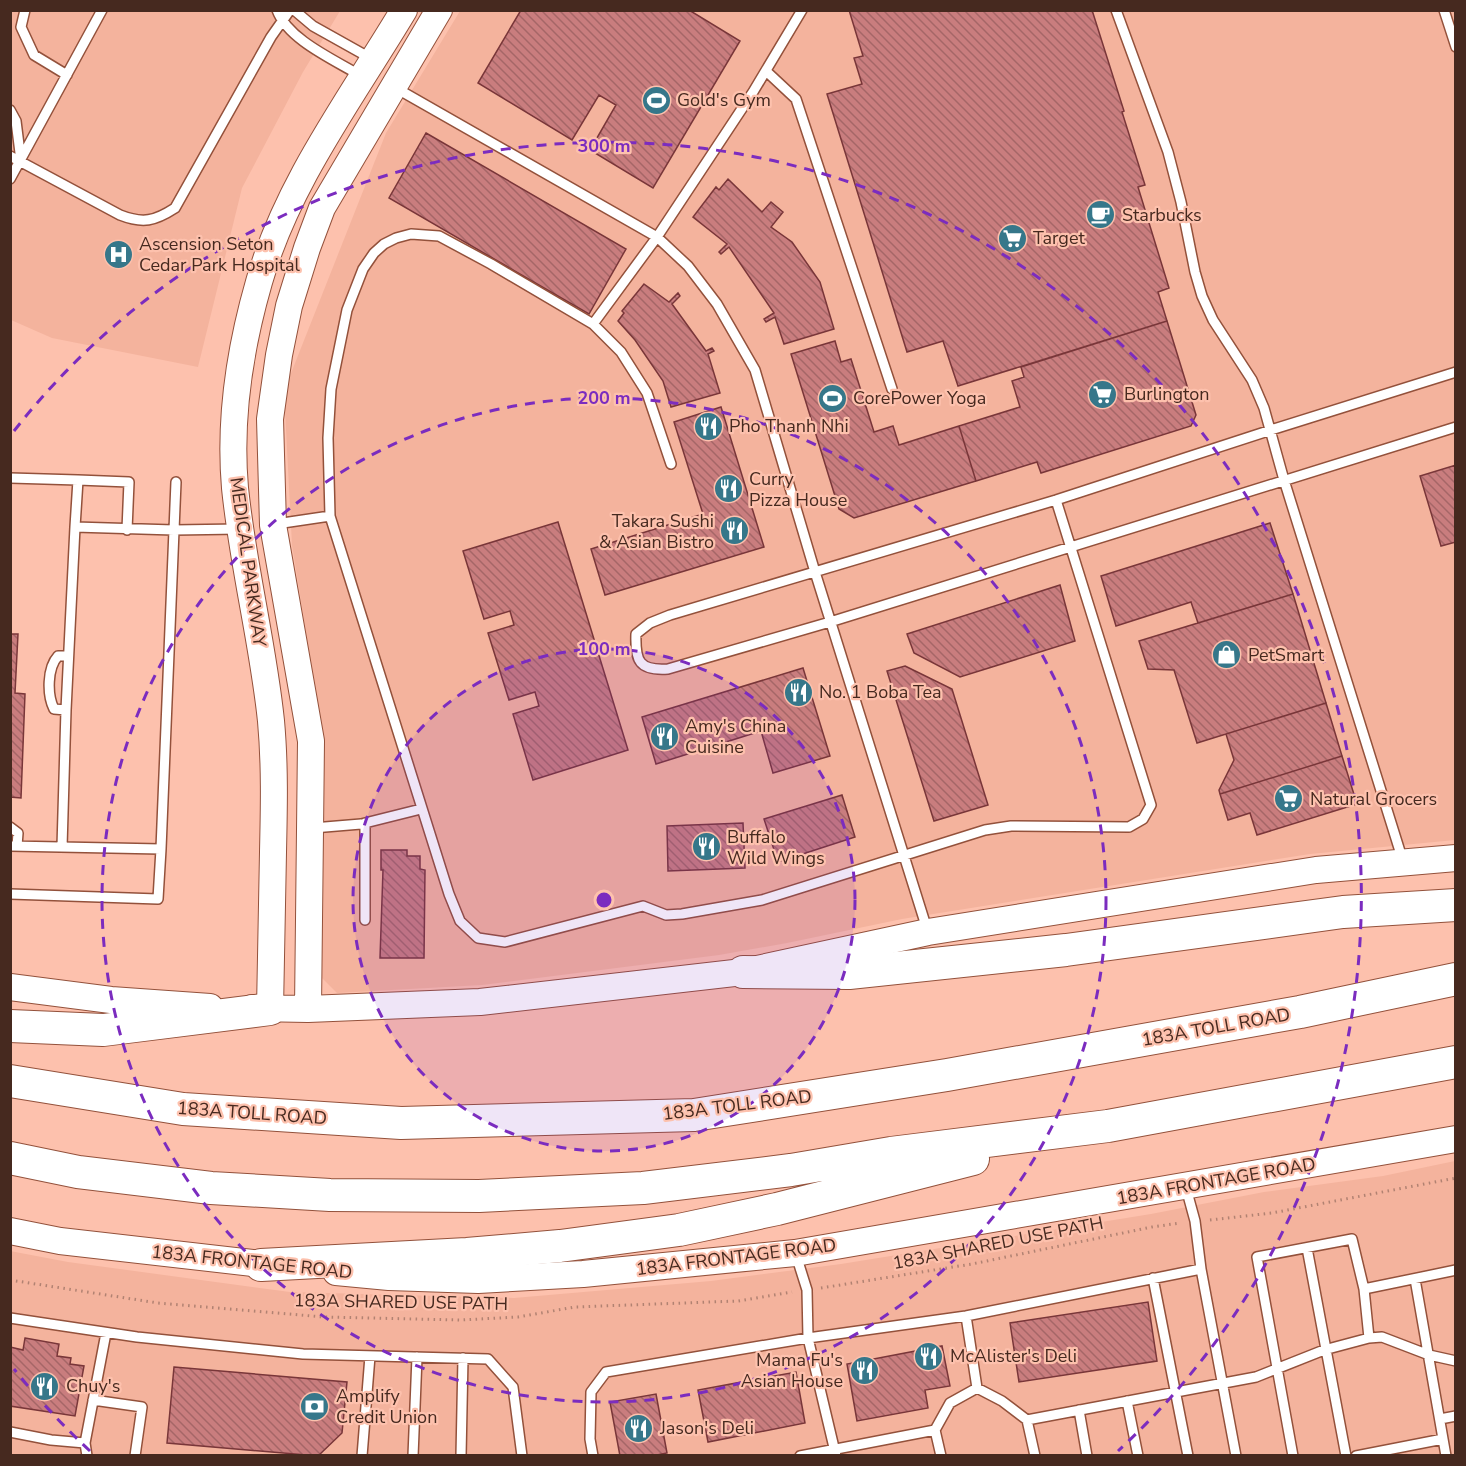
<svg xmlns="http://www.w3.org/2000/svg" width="1466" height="1466" font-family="'Nunito Sans',sans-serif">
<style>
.built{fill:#f4b39d}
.building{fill:url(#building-back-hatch);stroke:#793639;stroke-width:1.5}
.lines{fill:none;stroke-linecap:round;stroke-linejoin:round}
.lane-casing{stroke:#93513b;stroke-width:12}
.secondary-casing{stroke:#93513b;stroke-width:28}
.highway-casing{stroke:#93513b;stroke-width:34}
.path{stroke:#b18272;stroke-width:3;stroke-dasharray:1.5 4.5;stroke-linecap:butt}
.lane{stroke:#fff;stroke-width:9}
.secondary{stroke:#fff;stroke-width:26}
.highway{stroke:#fff;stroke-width:32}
.ring{fill:none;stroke:#7b2cbf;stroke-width:3;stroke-dasharray:10 8}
.labels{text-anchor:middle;stroke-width:4.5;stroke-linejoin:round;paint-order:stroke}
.poi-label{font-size:18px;fill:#46291f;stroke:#fdc1ad;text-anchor:start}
.street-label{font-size:18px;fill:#46291f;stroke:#fdc1ad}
.centre{fill:#7b2cbf;stroke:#fdc1ad;stroke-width:3}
.ring-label{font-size:18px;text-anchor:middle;font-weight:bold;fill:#7b2cbf;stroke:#fdc1ad;stroke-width:4.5;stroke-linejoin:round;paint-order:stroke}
</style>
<defs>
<pattern id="building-back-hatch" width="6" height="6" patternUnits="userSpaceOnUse" patternTransform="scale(1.5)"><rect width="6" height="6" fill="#c97d7e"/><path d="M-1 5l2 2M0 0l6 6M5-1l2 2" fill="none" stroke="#a56667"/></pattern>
</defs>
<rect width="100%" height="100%" fill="#fdc1ad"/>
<path class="built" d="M11,11H340L303,72L242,188L198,367L52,338L11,320Z
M460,11H1455V840L1310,854L902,919L787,943L719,955L482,985L337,993L321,977L324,745L292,545L284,391L386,133Z
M1455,1161V1455H11L10,1251L68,1262L290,1292L514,1298L711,1281L841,1264L1151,1214L1264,1192L1383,1176Z"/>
<path class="building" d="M521,10H689L740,41L653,188L590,150L616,105L599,95L572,140L478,83Z
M849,10H1092L1124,111L1122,112L1145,185L1138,187L1169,288L1158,292L1167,321L958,386L943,341L907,352L827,94L862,84L854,58L863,56Z
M426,133L626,249L589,314L389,198Z
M728,179L762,212L771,202L783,212L771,227L792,242L820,282L834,329L784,344L775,317L766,322L764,319L774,313L729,247L721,254L719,252L727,244L693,217L716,187L719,190Z
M644,284L669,302L678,293L680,296L672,304L706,351L712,348L714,351L708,354L720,393L671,407L663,381L635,340L618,321L624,313L622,311Z
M1167,321L1196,415L1191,426L1041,473L1037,462L976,481L959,426L1020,407L1012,381L1024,377L1021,367Z
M835,341L841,362L851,359L874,432L893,426L899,445L959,426L976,481L854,518L839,509L791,354Z
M721,407L764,547L605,595L591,549L703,514L674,422Z
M1456,465V542L1441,546L1420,476Z
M558,522L628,750L533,780L513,714L539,706L535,692L509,700L488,633L514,625L510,611L484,619L463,551Z
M1270,523L1293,594L1198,623L1191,602L1116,626L1101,576Z
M1060,585L1075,641L960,677L914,653L907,634Z
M1293,594L1326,703L1197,743L1174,670L1148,669L1139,641Z
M10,634H18L15,693L25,694L21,798L10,797Z
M905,666L952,689L988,805L934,821L887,671Z
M803,668L830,756L773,773L761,731L656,764L642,717Z
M1326,703L1342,756L1220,794L1219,790L1234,760L1226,734Z
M1342,756L1357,804L1257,835L1250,813L1228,820L1220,794Z
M842,795L855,837L778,862L764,819Z
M743,823L745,868L668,871L667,826Z
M381,850H407V856H420V869L425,870L424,958H380L383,870H381Z
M1148,1302L1157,1361L1019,1382L1010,1323Z
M25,1338L59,1344L57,1356L71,1358L70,1364L84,1366L75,1416L10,1406V1347L23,1350Z
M942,1346L950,1386L925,1390L928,1408L857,1421L847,1364Z
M174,1367L347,1382L342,1433L318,1456L167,1443Z
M796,1372L805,1423L708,1442L698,1390Z
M656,1394L667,1453L652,1456H620L610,1402Z"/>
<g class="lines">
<defs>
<path id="lane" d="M25,10L21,27L34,55L67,75
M277,10C288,40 335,60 361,76
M294,10L313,26L372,59
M1116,10L1168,152L1181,202L1195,272L1202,296L1213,320L1252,380L1264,408L1284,480L1403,861
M1444,10L1456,47
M766,71L796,99L892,389
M394,87L657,237L688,266L717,304L755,370L815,572L927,929
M10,110L16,121L21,161
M10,156L120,215C143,224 155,221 175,208L271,37L290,10
M10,179L102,10
M593,324L657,237L753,92L802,10
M1456,372L1271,430L1056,500L670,615L650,623L636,634C635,661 639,671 668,669L830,622L1456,427
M671,464L647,393L621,352L593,324L491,264L439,236L411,234L396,238L384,244L374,253L363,269L347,310L331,389L328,438L330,516L449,894L460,921L478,938L505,942L643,906L666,915L682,914L762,900L985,830L1011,826L1129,827L1143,819L1151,805L1056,500
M10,478L78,480L75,527L174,530L176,482
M78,480L129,482L127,530
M276,524L330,516
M66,710L54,709C47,695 47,668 58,656H68
M10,827L18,833L17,846
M313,828L361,824L421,809
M10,846L161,849L174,530L239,529
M62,847L66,710L75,527
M10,894L158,899L161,849
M365,920V823
M1307,1248L1346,1456
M796,1255L807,1290L808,1338L836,1456
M1201,1269L1236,1456
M1153,1278L1188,1456
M1415,1279L1446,1456
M1364,1289L1369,1338
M966,1316L977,1388
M10,1318L137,1337L303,1354L488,1359L513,1387L522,1456
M93,1400L142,1407L135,1456
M1127,1401L1138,1456
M1079,1410L1087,1456
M1440,1419L1456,1416
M1027,1420L1035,1456
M935,1430L941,1456
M10,1432L51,1440L85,1443L87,1456
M85,1443L106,1333
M362,1456L370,1356
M413,1456L417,1357
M461,1456L463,1358
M593,1456L590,1439L591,1392L606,1372L808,1338L966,1316L1201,1269L1195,1221L1186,1188
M800,1456L935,1430L950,1403L977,1388L1002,1401L1027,1420L1256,1377L1324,1350L1369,1338L1382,1337L1429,1355L1456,1361
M1293,1456L1257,1257L1352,1239L1364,1289L1456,1270
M1356,1456L1443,1439"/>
<path id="secondary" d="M10,987L111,1000L210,1007
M252,1008L308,1009L480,1002L743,972L928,932L1316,870L1456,858
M270,1009C271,956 272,904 273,852C274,808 275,765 271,721C263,643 243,567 235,488C229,419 240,348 259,282C287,183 352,97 404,10
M308,1009L311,741L273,525L270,419L279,355L289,306L307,248L322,208L439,10
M10,1231L60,1241L279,1266
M336,1272L389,1277L478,1280L583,1274L795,1253L1456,1139"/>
<path id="highway" d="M743,972L849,973L1066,950L1343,912L1456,905
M10,1026L103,1030L270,1009
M10,1081L183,1109L401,1123L694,1115L947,1075L1300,1012L1456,979
M10,1158L78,1172L211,1188L330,1195L479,1196L643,1188L791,1170L891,1153L1108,1126L1456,1062
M261,1265L467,1254L560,1246L679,1230L777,1209L973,1159"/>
</defs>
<use href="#lane" class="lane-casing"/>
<use href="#secondary" class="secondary-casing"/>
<use href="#highway" class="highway-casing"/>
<path class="path" d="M1210,1220L1272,1213L1456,1178
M10,1280L158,1303L324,1317L461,1320L518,1317L575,1307L738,1301L792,1292
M821,1288L972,1264L1152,1227L1180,1223"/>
<use href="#lane" class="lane"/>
<use href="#secondary" class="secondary"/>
<use href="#highway" class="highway"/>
</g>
<circle cx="604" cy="900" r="251" fill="#7b2cbf" fill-opacity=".12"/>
<g class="ring">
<circle cx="604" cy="900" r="251"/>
<circle cx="604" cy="900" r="502"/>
<path d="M90 1451A754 754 0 0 1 14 1369M14 431A754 754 0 1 1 1118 1451"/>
</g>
<defs>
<symbol id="stadium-disc" viewBox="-11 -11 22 22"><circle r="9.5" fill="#36778a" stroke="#fdc1ad"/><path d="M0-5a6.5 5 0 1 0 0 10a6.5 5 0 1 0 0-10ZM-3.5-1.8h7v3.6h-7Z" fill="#fff"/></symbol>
<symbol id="cafe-disc" viewBox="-11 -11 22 22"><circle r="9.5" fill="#36778a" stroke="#fdc1ad"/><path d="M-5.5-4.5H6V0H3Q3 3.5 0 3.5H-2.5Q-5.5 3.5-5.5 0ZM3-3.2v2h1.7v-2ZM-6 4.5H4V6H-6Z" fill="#fff"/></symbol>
<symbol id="supermarket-disc" viewBox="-11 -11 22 22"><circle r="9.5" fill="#36778a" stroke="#fdc1ad"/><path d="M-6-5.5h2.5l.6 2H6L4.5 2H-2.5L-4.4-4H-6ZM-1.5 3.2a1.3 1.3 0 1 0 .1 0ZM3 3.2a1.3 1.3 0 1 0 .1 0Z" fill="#fff"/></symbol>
<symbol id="hospital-disc" viewBox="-11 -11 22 22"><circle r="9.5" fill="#36778a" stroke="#fdc1ad"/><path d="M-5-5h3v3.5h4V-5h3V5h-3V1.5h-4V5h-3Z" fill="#fff"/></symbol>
<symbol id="restaurant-disc" viewBox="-11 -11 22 22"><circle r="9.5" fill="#36778a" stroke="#fdc1ad"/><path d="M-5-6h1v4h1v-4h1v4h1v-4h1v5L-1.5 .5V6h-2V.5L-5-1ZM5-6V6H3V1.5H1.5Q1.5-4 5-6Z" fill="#fff"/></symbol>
<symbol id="shop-disc" viewBox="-11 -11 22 22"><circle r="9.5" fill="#36778a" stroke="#fdc1ad"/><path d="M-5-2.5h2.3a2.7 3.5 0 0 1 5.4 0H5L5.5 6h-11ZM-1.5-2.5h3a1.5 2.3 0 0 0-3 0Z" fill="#fff"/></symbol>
<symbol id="bank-disc" viewBox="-11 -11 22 22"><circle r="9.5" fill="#36778a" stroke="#fdc1ad"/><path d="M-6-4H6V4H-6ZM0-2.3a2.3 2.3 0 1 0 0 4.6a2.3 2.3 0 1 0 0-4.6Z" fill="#fff"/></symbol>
</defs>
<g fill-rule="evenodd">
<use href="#stadium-disc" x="640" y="84" width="33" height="33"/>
<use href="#cafe-disc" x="1084" y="198" width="33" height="33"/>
<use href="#supermarket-disc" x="996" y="222" width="33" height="33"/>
<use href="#hospital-disc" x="102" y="238" width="33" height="33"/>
<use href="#supermarket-disc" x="1086" y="378" width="33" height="33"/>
<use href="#stadium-disc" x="816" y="382" width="33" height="33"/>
<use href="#restaurant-disc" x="692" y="410" width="33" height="33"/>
<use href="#restaurant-disc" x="712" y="472" width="33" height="33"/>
<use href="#restaurant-disc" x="718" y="514" width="33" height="33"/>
<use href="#shop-disc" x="1210" y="638" width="33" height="33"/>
<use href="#restaurant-disc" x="782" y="676" width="33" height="33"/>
<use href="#restaurant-disc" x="648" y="720" width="33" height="33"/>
<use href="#supermarket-disc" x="1272" y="782" width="33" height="33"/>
<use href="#restaurant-disc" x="690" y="830" width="33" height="33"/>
<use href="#restaurant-disc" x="912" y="1340" width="33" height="33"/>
<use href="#restaurant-disc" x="848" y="1354" width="33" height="33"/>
<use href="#restaurant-disc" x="28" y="1370" width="33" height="33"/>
<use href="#bank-disc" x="298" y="1390" width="33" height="33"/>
<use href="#restaurant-disc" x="622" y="1412" width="33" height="33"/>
</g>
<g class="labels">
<g class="poi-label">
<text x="677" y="106">Gold's Gym</text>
<text x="1122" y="221">Starbucks</text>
<text x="1033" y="244">Target</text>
<text x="139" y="250">Ascension Seton<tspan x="139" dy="21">Cedar Park Hospital</tspan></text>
<text x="1124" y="400">Burlington</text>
<text x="853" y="404">CorePower Yoga</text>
<text x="729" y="432">Pho Thanh Nhi</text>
<text x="749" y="485">Curry<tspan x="749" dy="21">Pizza House</tspan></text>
<text x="714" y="527" text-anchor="end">Takara Sushi<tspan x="714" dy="21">&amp; Asian Bistro</tspan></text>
<text x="1248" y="661">PetSmart</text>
<text x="819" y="698">No. 1 Boba Tea</text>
<text x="685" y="732">Amy's China<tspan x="685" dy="21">Cuisine</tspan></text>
<text x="1310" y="805">Natural Grocers</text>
<text x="727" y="843">Buffalo<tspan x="727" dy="21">Wild Wings</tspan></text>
<text x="950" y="1362">McAlister's Deli</text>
<text x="843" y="1366" text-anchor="end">Mama Fu's<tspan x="843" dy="21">Asian House</tspan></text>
<text x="66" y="1392">Chuy's</text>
<text x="336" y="1402">Amplify<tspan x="336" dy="21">Credit Union</tspan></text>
<text x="660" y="1434">Jason's Deli</text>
</g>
<g class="street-label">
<text transform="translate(248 562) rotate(82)" y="6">MEDICAL PARKWAY</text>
<text transform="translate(1216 1027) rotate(-10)" y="6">183A TOLL ROAD</text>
<text transform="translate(737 1105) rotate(-7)" y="6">183A TOLL ROAD</text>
<text transform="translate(252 1113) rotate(4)" y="6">183A TOLL ROAD</text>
<text transform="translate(1216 1181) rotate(-10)" y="6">183A FRONTAGE ROAD</text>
<text transform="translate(998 1243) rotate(-11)" y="6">183A SHARED USE PATH</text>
<text transform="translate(736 1257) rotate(-7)" y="6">183A FRONTAGE ROAD</text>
<text transform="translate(252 1262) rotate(6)" y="6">183A FRONTAGE ROAD</text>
<text transform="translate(401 1302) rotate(1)" y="6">183A SHARED USE PATH</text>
</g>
</g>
<circle cx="604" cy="900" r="9" class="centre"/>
<g class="ring-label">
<text x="604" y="152">300 m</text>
<text x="604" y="404">200 m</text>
<text x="604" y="655">100 m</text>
</g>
<rect width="1466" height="1466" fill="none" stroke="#46291f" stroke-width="24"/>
</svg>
